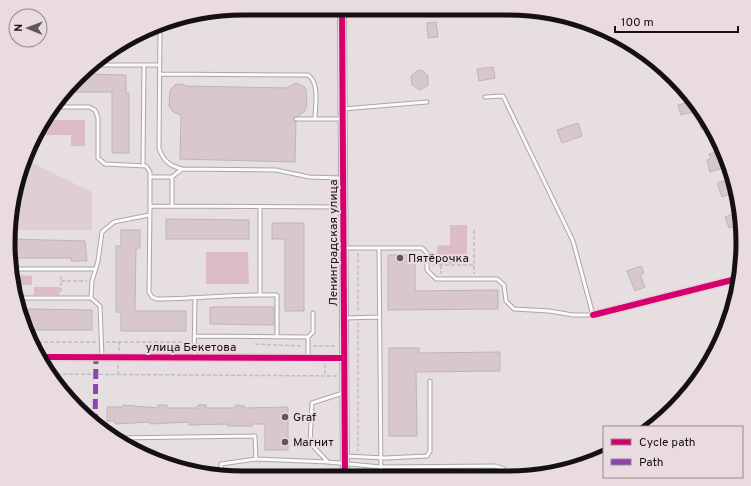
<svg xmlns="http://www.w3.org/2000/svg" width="751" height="486" font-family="Overpass,sans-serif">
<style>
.built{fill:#dfcfd5}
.green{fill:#ddbcc8}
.building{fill:#d9c7ce;stroke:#bcb5b8}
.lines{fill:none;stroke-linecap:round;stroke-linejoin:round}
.service-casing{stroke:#aca5a8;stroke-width:5}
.minor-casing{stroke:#aca5a8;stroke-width:8}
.tertiary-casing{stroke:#aca5a8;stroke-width:10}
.path{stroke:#c0bebe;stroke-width:1.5;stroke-dasharray:4 2;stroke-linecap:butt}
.service{stroke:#fbfafa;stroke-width:3}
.minor{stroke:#fbfafa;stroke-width:6}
.tertiary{stroke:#fbfafa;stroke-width:8}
.quiet{stroke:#8e44ad;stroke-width:5;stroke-dasharray:10 5;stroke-linecap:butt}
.cycleway-casing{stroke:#eadbe0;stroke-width:8}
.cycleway{stroke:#d6006c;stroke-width:6}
.poi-dot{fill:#5e585a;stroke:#eadbe0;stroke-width:1.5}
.labels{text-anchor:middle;stroke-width:4;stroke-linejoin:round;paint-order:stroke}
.street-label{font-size:12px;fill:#151012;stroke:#eadbe0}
.poi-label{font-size:12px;fill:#151012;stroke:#eadbe0;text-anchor:start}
.rim{fill:none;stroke:#151012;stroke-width:5}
</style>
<rect width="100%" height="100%" fill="#e6dee1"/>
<path class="built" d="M24,159L92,192V230H9Z
M87,405V418L77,406Z"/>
<path class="green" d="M45,120H85V146H71V135H41V128Z
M450,225H467V263L437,264V246L450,245Z
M206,252H248L249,284H206Z
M19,275L32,276V285H19Z
M34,287H60L59,295H34Z"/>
<path class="building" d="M436,22L438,37L428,38L427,23Z
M493,67L495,78L479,81L477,69Z
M418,70L423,71L428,76V85L420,90L412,85L411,76Z
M84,74L126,75V93H129V153H112V92H65Z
M296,83L303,86L306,89L307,106L304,112L293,119L296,122L295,162L180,159L181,115L173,112L169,106L170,91L175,85L181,84L187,86L286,88Z
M690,102L705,121L709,127L701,129L697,111L681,115L678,105Z
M578,123L582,136L562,143L557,130Z
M720,151L725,167L710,172L707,160L711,158L709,154Z
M729,179L733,193L722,197L717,183Z
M738,213L741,224L729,228L725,217Z
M166,219L249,220V239H166Z
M272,223H304V311H285V239H272Z
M121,230H140V248H136L135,311H186V331H121V312H116V246H121Z
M9,239L85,241L87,261H71V258H10Z
M388,255H415V291L498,290V309L388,310Z
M641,266L644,273L640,275L645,287L635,291L627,271Z
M210,307H274V325L210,324Z
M28,309L92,310V330H28Z
M389,348H419V353L500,352V371L416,372L417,436H389Z
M123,405L158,408V405H167V408H197L198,405H206V408H235L236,405L244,406V408L288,407V450H265V424H252V426H228V424L189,425V422L150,424V422L115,424V421H107V407H123Z"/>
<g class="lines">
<defs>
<path id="service" d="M160,29L159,148C163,161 170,166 182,169L276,170L309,177L341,178
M149,30L169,27L190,17
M94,65H159
M159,74L308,75C320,83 315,106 315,119
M53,107H89L95,110L98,118V158L105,164L146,166L150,172V206
M343,109L427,102
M296,119H341
M143,164L144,65
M150,177H172V206
M172,177L182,169
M260,207V295H277V337
M344,248H422L427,253V270L436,279H497L504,285L506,301L514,309L549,311L573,315H593L573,241L503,96L485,97
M379,248L381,477
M11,272L18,269H95
M260,295C225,295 191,299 157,299L152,297L149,292L150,206L342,207
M16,298H91L100,306L102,357
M91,298L92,281L98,261L102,232L114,222L149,215
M345,318L379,317
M195,336L308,337
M194,357L195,299
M308,357V337L313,332V313
M115,438L255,436L256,459
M345,456L385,458L427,456L430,451V381
M328,462L310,443L312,403L343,393
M221,476V464L256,459L328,462L381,467L496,466L504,469L507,477"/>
<path id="minor" d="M593,315L736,279
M38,357L344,358"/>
<path id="tertiary" d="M342,9L345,477"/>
</defs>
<use href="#service" class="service-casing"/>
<use href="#minor" class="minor-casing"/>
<use href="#tertiary" class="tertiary-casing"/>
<path class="path" d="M474,230V265
M358,253V313
M433,265H474V274
M441,265V274
M61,281H87
M61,292V274
M358,323V451
M32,342H96
M106,342H188
M255,344L303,346
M313,346H337
M119,351V342
M325,364V376
M51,374L337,376
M118,375V364
M359,475L377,476
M359,477V471"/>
<use href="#service" class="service"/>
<use href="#minor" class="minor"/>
<use href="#tertiary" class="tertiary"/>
<path class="quiet" d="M95,424L96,358"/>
<defs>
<path id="cycleway" d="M342,9L345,477
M593,315L736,279
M38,357L344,358"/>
</defs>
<use href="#cycleway" class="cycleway-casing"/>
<use href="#cycleway" class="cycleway"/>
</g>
<g class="poi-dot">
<circle cx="400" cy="258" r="4"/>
<circle cx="285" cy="417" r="4"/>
<circle cx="285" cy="442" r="4"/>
</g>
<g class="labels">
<g class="street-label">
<text transform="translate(333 243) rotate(-90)" y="4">Ленинградская улица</text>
<text x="191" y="351">улица Бекетова</text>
</g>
<g class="poi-label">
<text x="408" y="262">Пятёрочка</text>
<text x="293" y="421">Graf</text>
<text x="293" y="446">Магнит</text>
</g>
</g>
<path d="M0 0H751V486H0ZM243 15H508A228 228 0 0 1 736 243V243A228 228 0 0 1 508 471H243A228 228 0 0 1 15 243V243A228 228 0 0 1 243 15Z" fill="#eadbe0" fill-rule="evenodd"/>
<path class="rim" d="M243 15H508A228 228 0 0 1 736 243V243A228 228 0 0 1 508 471H243A228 228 0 0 1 15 243V243A228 228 0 0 1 243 15Z"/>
<rect x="603" y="426" width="140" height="52" fill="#eadbe0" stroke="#958a8e"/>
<rect x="611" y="439" width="20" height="6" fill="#d6006c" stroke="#958a8e"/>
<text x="639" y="446" font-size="12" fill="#151012">Cycle path</text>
<rect x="611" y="459" width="20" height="6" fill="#8e44ad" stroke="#958a8e"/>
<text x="639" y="466" font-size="12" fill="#151012">Path</text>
<g transform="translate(28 28) rotate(271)"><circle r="19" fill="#eadbe0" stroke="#958a8e"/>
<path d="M0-3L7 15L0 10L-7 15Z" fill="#5e585a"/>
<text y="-6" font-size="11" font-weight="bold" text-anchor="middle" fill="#151012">N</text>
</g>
<path d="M615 26v6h123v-6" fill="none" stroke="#151012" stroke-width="2"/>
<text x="621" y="26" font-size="12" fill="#151012" stroke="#eadbe0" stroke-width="3" paint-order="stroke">100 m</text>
</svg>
